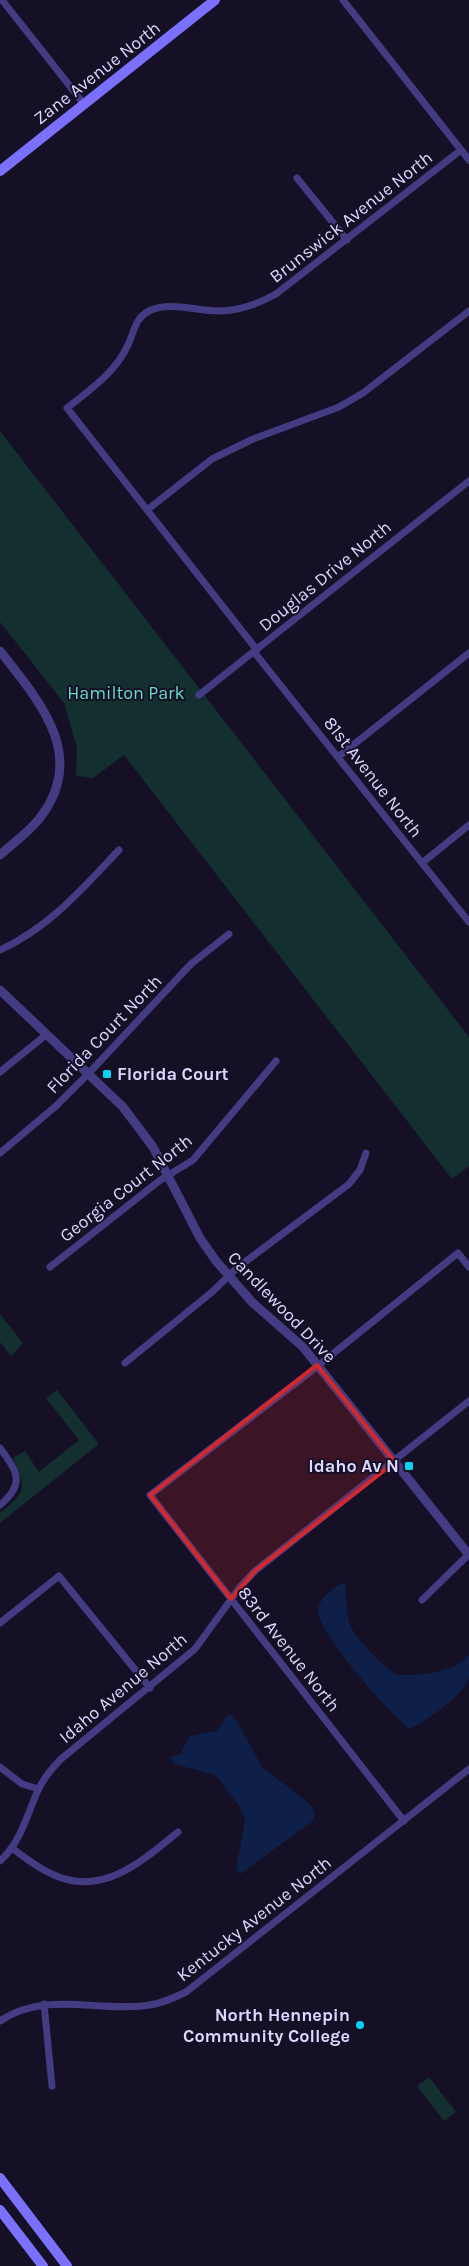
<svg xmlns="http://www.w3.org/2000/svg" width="469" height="2266" font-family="Karla,sans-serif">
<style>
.green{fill:#132f30}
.water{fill:#0e2047}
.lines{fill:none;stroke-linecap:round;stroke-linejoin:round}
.minor{stroke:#433c83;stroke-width:7}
.tertiary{stroke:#433c83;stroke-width:9}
.secondary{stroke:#7b70fb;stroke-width:10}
.marked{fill:#d62828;fill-opacity:0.2;stroke:#d62828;stroke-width:4;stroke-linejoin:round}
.poi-dot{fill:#08d3f7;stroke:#151026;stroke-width:2}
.labels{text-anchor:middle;stroke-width:4;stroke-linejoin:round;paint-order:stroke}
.street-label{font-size:18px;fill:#ddd6fe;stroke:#151026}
.park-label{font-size:18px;fill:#64dcc4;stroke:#151026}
.poi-label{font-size:18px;font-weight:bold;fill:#ddd6fe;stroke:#151026;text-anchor:end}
</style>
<rect width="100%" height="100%" fill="#151026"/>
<path class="green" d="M0,431L469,1037V1166L452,1179L124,755L93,778L76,776L77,748L64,703L0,622Z
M0,1314L23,1343L11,1356L0,1342Z
M57,1390L99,1444L0,1523V1513C27,1491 26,1489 13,1458L25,1451L39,1472L79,1440L46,1398Z
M429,2077L456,2112L444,2121L417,2086Z"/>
<path class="water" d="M345,1582C346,1594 346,1618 351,1627C357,1639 385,1670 397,1674C409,1678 447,1671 457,1665C462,1662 465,1658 469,1655C469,1661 469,1672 469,1678C461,1698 428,1719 410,1729C393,1718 312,1626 318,1608C321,1596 335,1587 345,1582Z
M228,1714L235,1718L262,1767L310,1804L315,1813L313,1821L240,1874L236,1870L245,1820L240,1807L215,1775L174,1764L170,1757L180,1754L190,1736L217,1731Z"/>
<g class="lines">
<path class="minor" d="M2,0L84,104
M343,0L469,160
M297,178L347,240
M147,510L212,459L253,439L339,407L363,393L469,311
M257,650L67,408C90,390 115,373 128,345C134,332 135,318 149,311C169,301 196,311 218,311C239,311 258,304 276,294L461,150
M254,652L469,922
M199,695L469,481
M338,757L469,653
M422,863L469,825
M0,950C50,927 82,889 119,850
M0,1072L47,1034
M0,1153L56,1106L89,1073L191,964L229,934
M50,1267L159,1181L193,1160L276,1061
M125,1363L212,1292L237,1268L349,1184L360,1170L366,1153
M0,1448C17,1471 26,1484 0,1505
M422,1600L469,1554
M0,1623L59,1576L150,1688
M0,1767L22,1784L39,1789
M404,1821L150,1495L309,1373L458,1253L469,1267
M12,1848C25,1858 38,1868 54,1875C103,1897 142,1861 178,1832
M0,1861C21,1842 27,1815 38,1790C44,1778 52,1768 61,1759L195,1649L240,1587L255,1571L469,1401
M44,2004L52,2086
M0,2021C47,1990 98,2013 150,2005C163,2003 174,1998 186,1992L469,1769"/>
<path class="tertiary" d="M0,651C39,701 89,756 39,819C28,833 13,843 0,855
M0,990L123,1107L153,1147L200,1238L216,1261L252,1302L303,1347L469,1555"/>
<path class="secondary" d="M0,171L215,0
M0,2178L67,2266
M0,2210L43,2266"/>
</g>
<path class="marked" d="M317,1365L395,1462L255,1571L231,1599L150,1495Z"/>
<g class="poi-dot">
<rect x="102" y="1069" width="10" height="10" rx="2.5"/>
<rect x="404" y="1461" width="10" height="10" rx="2.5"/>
<circle cx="360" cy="2025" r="5"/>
</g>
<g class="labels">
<g class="street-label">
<text transform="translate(97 73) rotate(-38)" y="6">Zane Avenue North</text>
<text transform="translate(351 217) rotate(-38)" y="6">Brunswick Avenue North</text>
<text transform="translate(325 576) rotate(-39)" y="6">Douglas Drive North</text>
<text transform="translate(373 777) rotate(52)" y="6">81st Avenue North</text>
<text transform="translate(104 1034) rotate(-46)" y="6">Florida Court North</text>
<text transform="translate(126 1188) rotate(-38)" y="6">Georgia Court North</text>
<text transform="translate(282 1307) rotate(46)" y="6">Candlewood Drive</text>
<text transform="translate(289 1649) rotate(52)" y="6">83rd Avenue North</text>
<text transform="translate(123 1688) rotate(-40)" y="6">Idaho Avenue North</text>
<text transform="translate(254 1919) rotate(-38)" y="6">Kentucky Avenue North</text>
</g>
<g class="park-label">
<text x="126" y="699">Hamilton Park</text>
</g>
<g class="poi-label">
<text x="117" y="1080" text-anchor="start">Florida Court</text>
<text x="399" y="1472">Idaho Av N</text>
<text x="350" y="2021">North Hennepin<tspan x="350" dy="21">Community College</tspan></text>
</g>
</g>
</svg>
